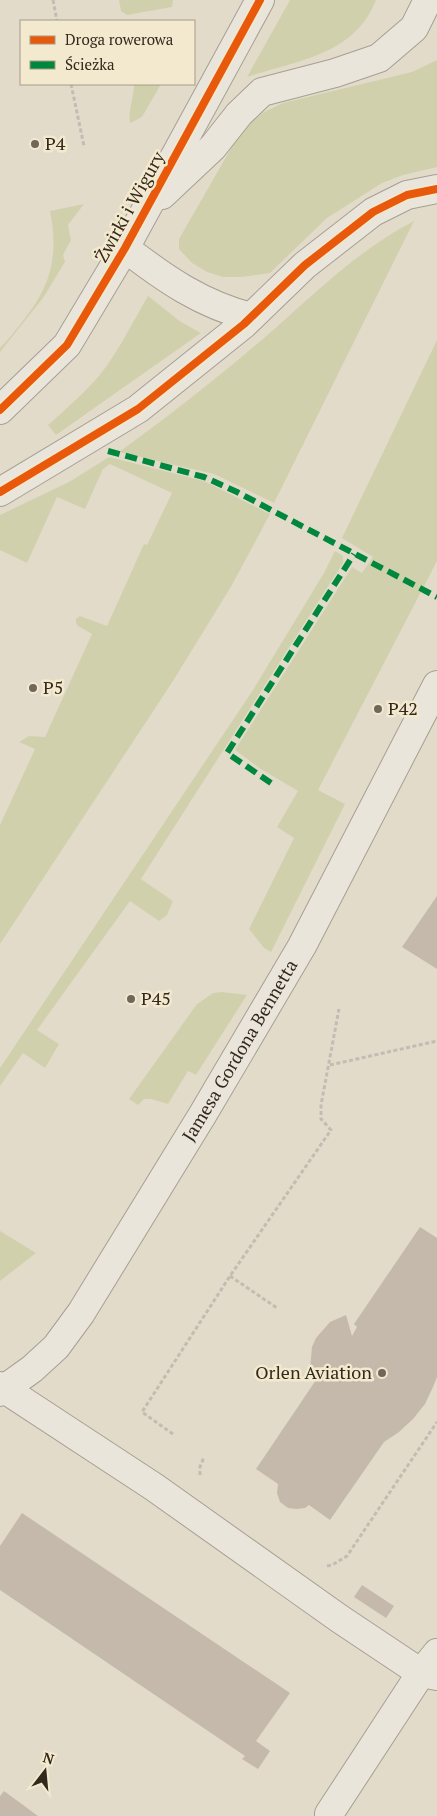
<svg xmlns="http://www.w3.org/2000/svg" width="437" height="1816" font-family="'PT Serif',serif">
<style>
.green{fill:#d0d1ac}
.building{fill:#c5b9ab}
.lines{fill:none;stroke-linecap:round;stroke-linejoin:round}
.minor-casing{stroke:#a69f93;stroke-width:30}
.path{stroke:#c2bcb2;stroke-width:3;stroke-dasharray:4 2.5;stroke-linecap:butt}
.minor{stroke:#eae5db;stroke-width:28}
.quiet{stroke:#00873e;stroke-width:6;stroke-dasharray:12 6;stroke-linecap:butt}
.cycleway-casing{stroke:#f3e9ce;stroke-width:11}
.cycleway{stroke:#e8590c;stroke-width:8}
.poi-dot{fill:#706759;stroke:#f3e9ce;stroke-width:2}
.labels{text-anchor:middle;stroke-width:5;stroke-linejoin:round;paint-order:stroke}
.poi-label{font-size:18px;fill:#33281c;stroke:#f3e9ce;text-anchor:start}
.street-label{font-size:18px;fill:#33281c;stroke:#f3e9ce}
</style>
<rect width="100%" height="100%" fill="#e2dbca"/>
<path class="green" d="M119,0H173L172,7L127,15L121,11Z
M290,0H376C355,55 296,61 247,77Z
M437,60V167L403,175L382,183L327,218L270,273L241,277H223L207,272L192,263L179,249V239L241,131L264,112L283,103L412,72Z
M134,84H161L142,117L130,123C128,111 134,97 134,84Z
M84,204L68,225L71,240L63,255L65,262L43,298L0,352V348C8,340 15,331 22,322C51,286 59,257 50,211Z
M414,221L274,503L214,474L119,452C172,414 222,374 271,332C316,292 360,249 414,221Z
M148,296L181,322L201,333L56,435L48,425C66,409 83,394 99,376C119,351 132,323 148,296Z
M437,340V561L318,790L345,804L271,952L264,948L249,929L294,838L277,827L298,791L261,769L235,750L352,567L362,573L373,557L342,538Z
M109,457L204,481L270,514L232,585L173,681L0,944V825L35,749L19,742L29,736L45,737L92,634L78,626L76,623V619L80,616L107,626L144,544L147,545L172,493L110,464L103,469L85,509L57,497L27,563L0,550V515L69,482Z
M335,551L343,556V563L141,879L173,901L167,915L159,921L130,901L37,1030L59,1044L45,1068L23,1053L0,1086V1068L253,690L324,573Z
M222,992L247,995L196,1075L188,1071L168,1104L151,1099H144L138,1105L129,1099L197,1004L213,993Z
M0,1231L36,1253L0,1281Z"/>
<path class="building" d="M437,896V969L402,947Z
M420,1227L437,1238V1377L433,1387L425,1404L413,1419L399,1432L384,1442L330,1520L309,1505L305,1508L297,1509L288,1508L280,1502L277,1493L278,1484L256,1469L322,1371L326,1374L331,1366L310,1369L312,1347L316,1338L330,1322L346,1315L352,1336L357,1327L354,1324Z
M22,1513L290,1693L256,1741L270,1751L258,1769L242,1759L245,1756L0,1590V1546Z
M362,1585L394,1606L386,1618L354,1597Z
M4,1791L38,1816H0V1796Z"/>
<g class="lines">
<defs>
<g id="minor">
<path d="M162,195L213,147L239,114L262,92L335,73L379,58L414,28L428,0"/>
<path d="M125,248C165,279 201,304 251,317"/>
<path d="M0,410L67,345L125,248L260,0"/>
<path d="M0,492L138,409L244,324L305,265L373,212L407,195L437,189"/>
<path d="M0,1386L154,1487L340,1619L421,1673L437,1676"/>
<path id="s1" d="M0,1392L32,1369L56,1347L81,1313L203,1114L302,946L437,685"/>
<path d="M329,1814L421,1673L437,1653"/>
</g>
</defs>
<use href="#minor" class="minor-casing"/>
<path class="path" d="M53,0L57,21
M71,84L84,146
M330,1065L437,1041
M230,1276L277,1308
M173,1434L142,1412L230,1276L331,1130L321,1119V1105L339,1009
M200,1475V1467L204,1457
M327,1566L332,1565L347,1556L437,1422"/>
<use href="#minor" class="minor"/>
<path class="quiet" d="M108,451L204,477L237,492L437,597
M271,783L227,753L354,554"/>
<defs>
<path id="cycleway" d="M0,410L67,345L125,248L260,0
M0,492L138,409L244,324L305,265L373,212L407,195L437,189"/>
</defs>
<use href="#cycleway" class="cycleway-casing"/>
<use href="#cycleway" class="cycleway"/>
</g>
<g class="poi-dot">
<circle cx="35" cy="144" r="5"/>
<circle cx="33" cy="688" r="5"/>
<circle cx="378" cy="709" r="5"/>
<circle cx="131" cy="999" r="5"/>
<circle cx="382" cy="1373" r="5"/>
</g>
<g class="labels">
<g class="poi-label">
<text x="45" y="150">P4</text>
<text x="43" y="694">P5</text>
<text x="388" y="715">P42</text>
<text x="141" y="1005">P45</text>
<text x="372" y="1379" text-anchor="end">Orlen Aviation</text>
</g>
<g class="street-label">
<text transform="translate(130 207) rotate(-61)" y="6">Żwirki i Wigury</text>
<text dy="6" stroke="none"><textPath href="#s1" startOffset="421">Jamesa Gordona Bennetta</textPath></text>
</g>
</g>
<rect x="20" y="20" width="175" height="65" fill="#f3e9ce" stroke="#a69c87"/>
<rect x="30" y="36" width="25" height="8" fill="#e8590c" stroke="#a69c87"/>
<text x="65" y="45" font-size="15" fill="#33281c">Droga rowerowa</text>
<rect x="30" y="61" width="25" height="8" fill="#00873e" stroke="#a69c87"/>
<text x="65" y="70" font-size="15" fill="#33281c">Ścieżka</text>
<g transform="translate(45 1771) rotate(16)" stroke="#f3e9ce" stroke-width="4" paint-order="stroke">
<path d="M0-4L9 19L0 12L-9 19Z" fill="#33281c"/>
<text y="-8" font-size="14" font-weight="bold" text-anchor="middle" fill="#33281c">N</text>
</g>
</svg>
